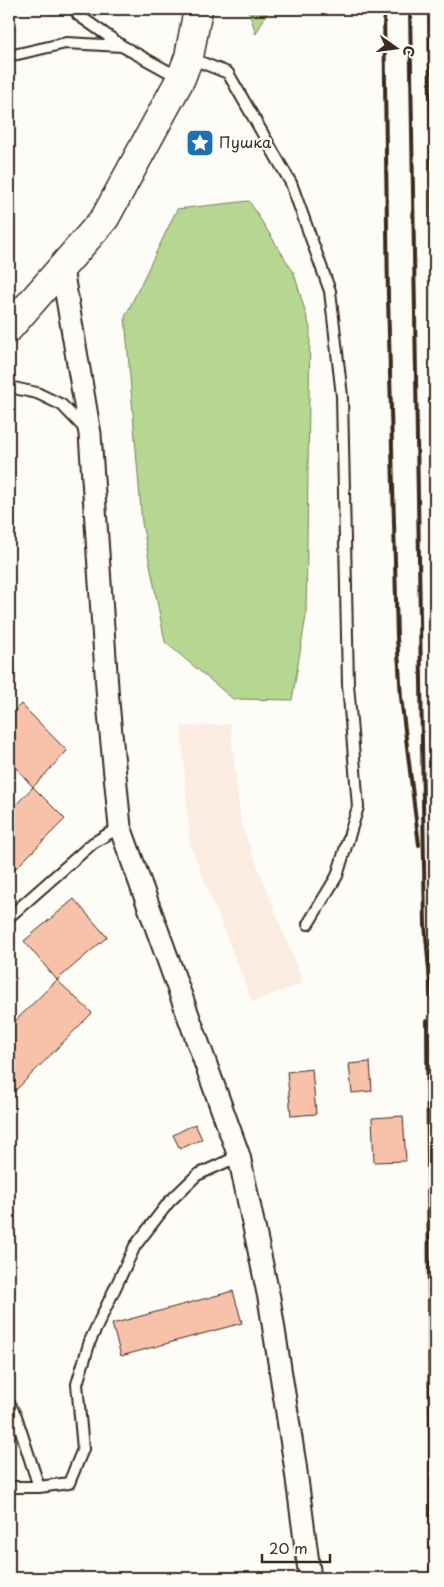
<svg xmlns="http://www.w3.org/2000/svg" width="444" height="1587" font-family="'Playpen Sans',sans-serif">
<style>
.built{fill:#fbebe0}
.green{fill:#b6d791;stroke:#788058}
.building{fill:#f7c2a9;stroke:#3b2a1e}
.lines{fill:none;stroke-linecap:round;stroke-linejoin:round}
.service-casing{stroke:#3b2a1e;stroke-width:14}
.minor-casing{stroke:#3b2a1e;stroke-width:25}
.secondary-casing{stroke:#3b2a1e;stroke-width:31}
.service{stroke:#fdfcf7;stroke-width:10}
.minor{stroke:#fdfcf7;stroke-width:21}
.secondary{stroke:#fdfcf7;stroke-width:28}
.rail{stroke:#3b2a1e;stroke-width:4}
.labels{text-anchor:middle;stroke-width:4.5;stroke-linejoin:round;paint-order:stroke}
.poi-label{font-size:15px;fill:#3b2a1e;stroke:#fdfcf7;text-anchor:start}
</style>
<rect width="100%" height="100%" fill="#fdfcf7"/>
<filter id="ink" filterUnits="userSpaceOnUse"><feTurbulence type="fractalNoise" baseFrequency=".02" numOctaves="2"/><feDisplacementMap in="SourceGraphic" scale="10" xChannelSelector="R" yChannelSelector="G"/><feConvolveMatrix kernelMatrix="1 2 1 2 8 2 1 2 1" color-interpolation-filters="sRGB"/></filter>
<g filter="url(#ink)">
<path class="built" d="M230,724L241,824L303,983L252,1002L190,843L181,727Z"/>
<path class="green" d="M248,9H269L256,34Z
M249,201L294,273L310,328L306,616L292,700L233,699L165,642L142,523L125,317L177,209Z"/>
<path class="building" d="M21,704L67,751L33,787L9,760V716Z
M33,787L65,819L9,875V812Z
M74,899L107,937L57,980L24,941Z
M57,980L92,1013L9,1097V1027Z
M370,1062L372,1091L352,1093L349,1064Z
M312,1069L316,1114L291,1116L287,1072Z
M403,1116L406,1161L374,1162L372,1118Z
M195,1124L202,1139L180,1149L173,1135Z
M233,1291L242,1323L121,1356L112,1324Z"/>
<g class="lines">
<defs>
<path id="service" d="M77,9L78,15L121,45
M9,56L66,43L122,46L180,78
M190,58L228,73L291,183L330,291L342,396L348,684L358,807L337,876L308,924
M9,387L37,393L62,405L86,430
M9,917L93,843L120,827
M9,1403L16,1416L39,1487
M9,1487H39L69,1483L83,1449L77,1384L90,1341L135,1246L169,1202L197,1175L239,1156"/>
<path id="minor" d="M62,269L90,434L108,702L120,827L239,1156L269,1298L295,1464L310,1578"/>
<path id="secondary" d="M9,328L105,218L181,78L189,57L198,9"/>
</defs>
<use href="#service" class="service-casing"/>
<use href="#minor" class="minor-casing"/>
<use href="#secondary" class="secondary-casing"/>
<use href="#service" class="service"/>
<use href="#minor" class="minor"/>
<use href="#secondary" class="secondary"/>
<path class="rail" d="M384,9L388,297L397,637L401,697L419,845
M410,9L425,924L435,1041
M429,9L435,425
M427,1021L431,1578"/>
</g>
</g>
<defs>
<symbol id="sight-square" viewBox="-11 -11 22 22"><rect x="-9" y="-9" width="18" height="18" rx="4" fill="#1f6fb2" stroke="#fdfcf7"/><path d="M0-6L1.8-2.2L6-1.7L2.9 1.2L3.7 5.4L0 3.3L-3.7 5.4L-2.9 1.2L-6-1.7L-1.8-2.2Z" fill="#fff"/></symbol>
</defs>
<g fill-rule="evenodd">
<use href="#sight-square" x="184" y="127" width="32" height="32"/>
</g>
<g class="labels">
<g class="poi-label">
<text x="219" y="148">Пушка</text>
</g>
</g>
<rect width="444" height="1587" fill="none" stroke="#fdfcf7" stroke-width="30"/>
<rect x="15" y="15" width="414" height="1557" fill="none" stroke="#3b2a1e" stroke-width="2" filter="url(#ink)"/>
<g transform="translate(396 48) rotate(104)" stroke="#fdfcf7" stroke-width="4" paint-order="stroke">
<path d="M0-4L9 19L0 12L-9 19Z" fill="#3b2a1e"/>
<text y="-8" font-size="14" font-weight="bold" text-anchor="middle" fill="#3b2a1e">С</text>
</g>
<path d="M262 1554v8h68v-8" fill="none" stroke="#3b2a1e" stroke-width="2.5"/>
<text x="269" y="1554" font-size="15" fill="#3b2a1e" stroke="#fdfcf7" stroke-width="4" paint-order="stroke">20 m</text>
</svg>
